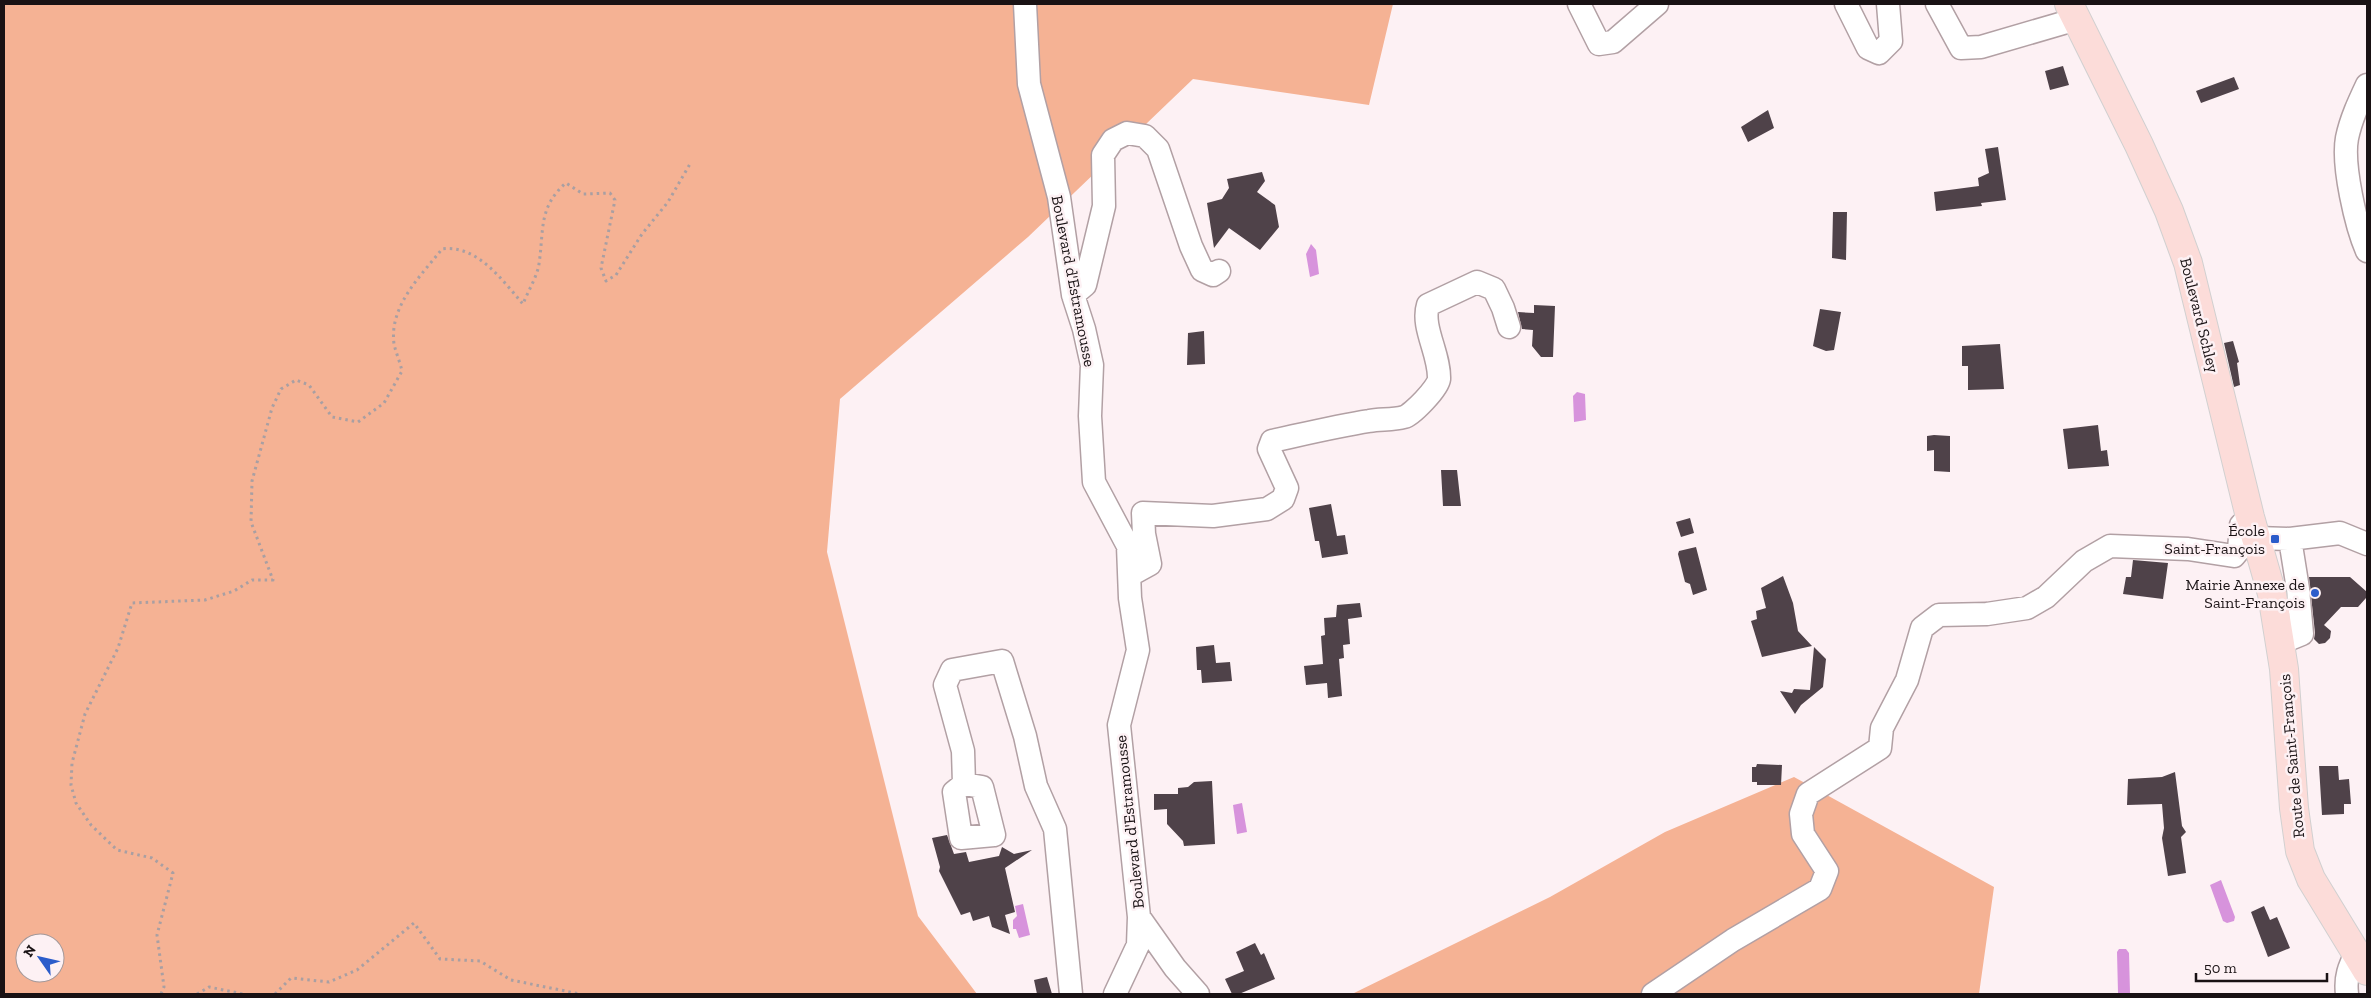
<svg xmlns="http://www.w3.org/2000/svg" width="2371" height="998" font-family="'Zilla Slab',serif">
<style>
.green{fill:#f5b294;fill-rule:evenodd}
.water{fill:#d793dc}
.building{fill:#4f4249}
.lines{fill:none;stroke-linecap:round;stroke-linejoin:round}
.minor-casing{stroke:#b2a0a4;stroke-width:25}
.major-casing{stroke:#d1d0d0;stroke-width:30}
.path{stroke:#a99fa2;stroke-width:3;stroke-dasharray:2.5 4;stroke-linecap:butt}
.minor{stroke:#fff;stroke-width:22}
.major{stroke:#fcdcd9;stroke-width:28}
.poi-dot{fill:#2b5cca;stroke:#fdf1f4;stroke-width:2}
.labels{text-anchor:middle;stroke-width:5;stroke-linejoin:round;paint-order:stroke}
.street-label{font-size:16px;fill:#191214;stroke:#fdf1f4}
.poi-label{font-size:16px;fill:#191214;stroke:#fdf1f4;text-anchor:end}
</style>
<rect width="100%" height="100%" fill="#fdf1f4"/>
<path class="green" d="M4,4H1393L1369,105L1193,79L1028,237L840,399L827,552L918,916L977,994H4ZM25,943H55V973H25Z
M1794,777L1994,887L1979,994H1352L1550,897L1665,832Z"/>
<path class="water" d="M1311,244L1316,250L1319,274L1310,277L1306,254Z
M1577,392L1585,394L1586,420L1574,422L1573,396Z
M1242,803L1247,832L1237,834L1233,805Z
M2221,880L2235,917L2234,921L2227,923L2223,921L2210,885Z
M1023,904L1030,935L1019,938L1016,929H1013V920L1017,916L1015,906Z
M2119,949H2126L2129,953L2130,993H2118L2117,952Z"/>
<path class="building" d="M2063,66L2069,85L2050,90L2045,71Z
M2234,77L2239,89L2201,103L2196,91Z
M1768,110L1774,128L1748,142L1741,127Z
M1998,147L2006,200L1981,203L1982,206L1936,211L1934,192L1979,186L1978,178L1989,173L1985,149Z
M1262,172L1265,181L1257,192L1275,205L1279,227L1260,250L1229,228L1214,248L1207,203L1222,199L1229,188L1227,179Z
M1833,212H1847L1846,260L1832,258Z
M1534,305L1555,306L1553,357H1541L1532,346L1533,330L1522,329L1518,312L1534,313Z
M1820,309L1841,312L1834,350L1826,351L1813,346Z
M1204,331L1205,364L1187,365L1188,333Z
M2233,341L2239,362L2237,363L2240,385L2234,387L2224,343Z
M2000,344L2004,389L1968,390V366H1962V346Z
M2098,425L2101,451L2107,450L2109,466L2068,469L2063,429Z
M1934,435L1950,436V472L1934,471V450L1927,451V436Z
M1441,470H1457L1461,506H1443Z
M1331,504L1337,536L1345,535L1348,554L1322,558L1319,541H1315L1309,508Z
M1690,518L1694,533L1681,537L1676,522Z
M1696,547L1707,590L1693,595L1690,584L1685,582L1678,554L1679,551Z
M2133,560L2168,563L2163,599L2123,594L2126,577H2131Z
M1783,576L1793,603L1798,631L1812,646L1762,657L1751,621L1757,619L1756,611L1766,608L1761,588Z
M2309,577H2350L2367,592L2366,598L2358,607H2341L2324,625L2331,631L2330,638L2325,643L2319,644L2314,639L2315,633Z
M1360,603L1362,617L1348,619L1350,644L1343,645L1344,658L1339,659L1342,696L1328,698L1327,683L1306,685L1304,666L1323,664L1321,636L1325,635L1324,618L1336,617L1337,605Z
M1214,645L1216,663L1230,662L1232,681L1202,683L1201,670H1197L1196,647Z
M1814,647L1826,659L1823,687L1801,705L1795,714L1780,691L1792,693L1794,689L1810,690Z
M1757,764L1782,765L1781,785H1757V782H1752V767H1756Z
M2319,766H2338L2339,780L2349,779L2351,804H2344V814L2322,815Z
M2175,772L2182,826L2186,832L2181,837L2186,873L2168,876L2162,838L2164,828L2162,804L2127,805L2128,779L2162,777Z
M1212,781L1215,844L1184,846L1183,841L1167,824V809L1154,810V794H1178V788L1188,787L1194,782Z
M947,835L954,854L966,852L969,862L999,856L1002,847L1014,854L1032,850L1005,868L1015,912L1005,915L1010,934L992,927L989,916L973,921L970,912L961,915L939,871L940,867L932,838Z
M2264,906L2270,920L2277,917L2290,948L2268,957L2251,912Z
M1255,943L1261,955L1264,953L1275,979L1239,994H1232L1225,979L1244,971L1236,952Z
M1047,977L1052,994H1037L1034,980Z"/>
<g class="lines">
<defs>
<path id="minor" d="M1025,4L1029,84L1059,197L1073,295L1084,329L1092,365L1090,416L1094,482L1128,546L1130,598L1138,650L1119,725L1139,917L1138,945L1115,994
M1579,4L1599,44L1613,42L1657,4
M1846,4L1868,48L1879,53L1891,41L1888,4
M1937,4L1961,48L1981,47L2077,19
M2367,85C2359,102 2351,119 2347,138C2342,165 2356,226 2367,251
M1073,295L1085,285L1104,206L1103,155L1113,140L1127,133L1145,136L1158,149L1191,246L1202,270L1213,275L1219,271
M2257,538L2290,539L2340,533L2367,544
M1130,575L1150,564L1144,534L1143,513L1213,516L1267,509L1283,499L1287,488L1269,449L1272,441C1304,434 1337,426 1369,421C1380,419 1393,420 1404,417C1412,415 1438,388 1439,379C1440,354 1421,327 1428,305L1477,282L1494,289L1503,308L1509,327
M2280,643L2302,634L2298,589L2290,539
M964,784L963,751L945,685L952,670L1002,661L1025,736L1036,786L1055,829L1071,994
M964,784L982,787L994,835L961,838L954,792Z
M1139,917L1175,968L1198,994
M1653,994L1733,940L1820,889L1827,871L1803,834L1801,814L1808,794L1880,748L1882,728L1907,680L1922,628L1939,615L1987,614L2027,608L2046,597L2084,561L2110,546L2188,549L2234,556L2239,550L2241,525L2250,517
M2347,994C2345,977 2349,967 2357,952"/>
<path id="major" d="M2069,4L2139,145L2169,211L2188,263L2250,517L2272,594L2284,669L2294,808L2300,851L2311,879L2367,971"/>
</defs>
<use href="#minor" class="minor-casing"/>
<use href="#major" class="major-casing"/>
<path class="path" d="M161,994L164,987L157,935L173,873L152,858L117,850L91,825L76,803L71,785L72,763L85,714L118,648L132,603L205,600L234,591L252,580H273L251,522L252,481L272,408L281,389L296,380L309,385L332,417L358,422L384,403L402,371C400,362 396,353 394,344C389,306 420,277 442,249C477,244 502,280 523,304C528,291 537,277 539,264C544,231 538,207 566,183L583,194L610,193L615,200L601,268L606,281L616,275L642,234L668,202L690,164
M197,994L209,987L243,994
M275,994L291,978L329,982L357,970L414,923L440,959L480,961L511,980L580,994"/>
<use href="#minor" class="minor"/>
<use href="#major" class="major"/>
</g>
<g class="poi-dot">
<rect x="2270" y="534" width="10" height="10" rx="2.5"/>
<circle cx="2315" cy="593" r="5"/>
</g>
<g class="labels">
<g class="street-label">
<text transform="translate(1074 281) rotate(79)" y="6">Boulevard d'Estramousse</text>
<text transform="translate(2200 315) rotate(76)" y="6">Boulevard Schley</text>
<text transform="translate(2291 756) rotate(-95)" y="6">Route de Saint-François</text>
<text transform="translate(1129 822) rotate(-96)" y="6">Boulevard d'Estramousse</text>
</g>
<g class="poi-label">
<text x="2265" y="536">École<tspan x="2265" dy="18">Saint-François</tspan></text>
<text x="2305" y="590">Mairie Annexe de<tspan x="2305" dy="18">Saint-François</tspan></text>
</g>
</g>
<rect width="2371" height="998" fill="none" stroke="#191214" stroke-width="10"/>
<g transform="translate(40 958) rotate(304)"><circle r="24" fill="#fdf1f4" stroke="#a2989a"/>
<path d="M0-4L9 19L0 12L-9 19Z" fill="#2b5cca"/>
<text y="-8" font-size="14" font-weight="bold" text-anchor="middle" fill="#191214">N</text>
</g>
<path d="M2196 973v8h131v-8" fill="none" stroke="#191214" stroke-width="2.5"/>
<text x="2204" y="973" font-size="15" fill="#191214" stroke="#fdf1f4" stroke-width="4" paint-order="stroke">50 m</text>
</svg>
